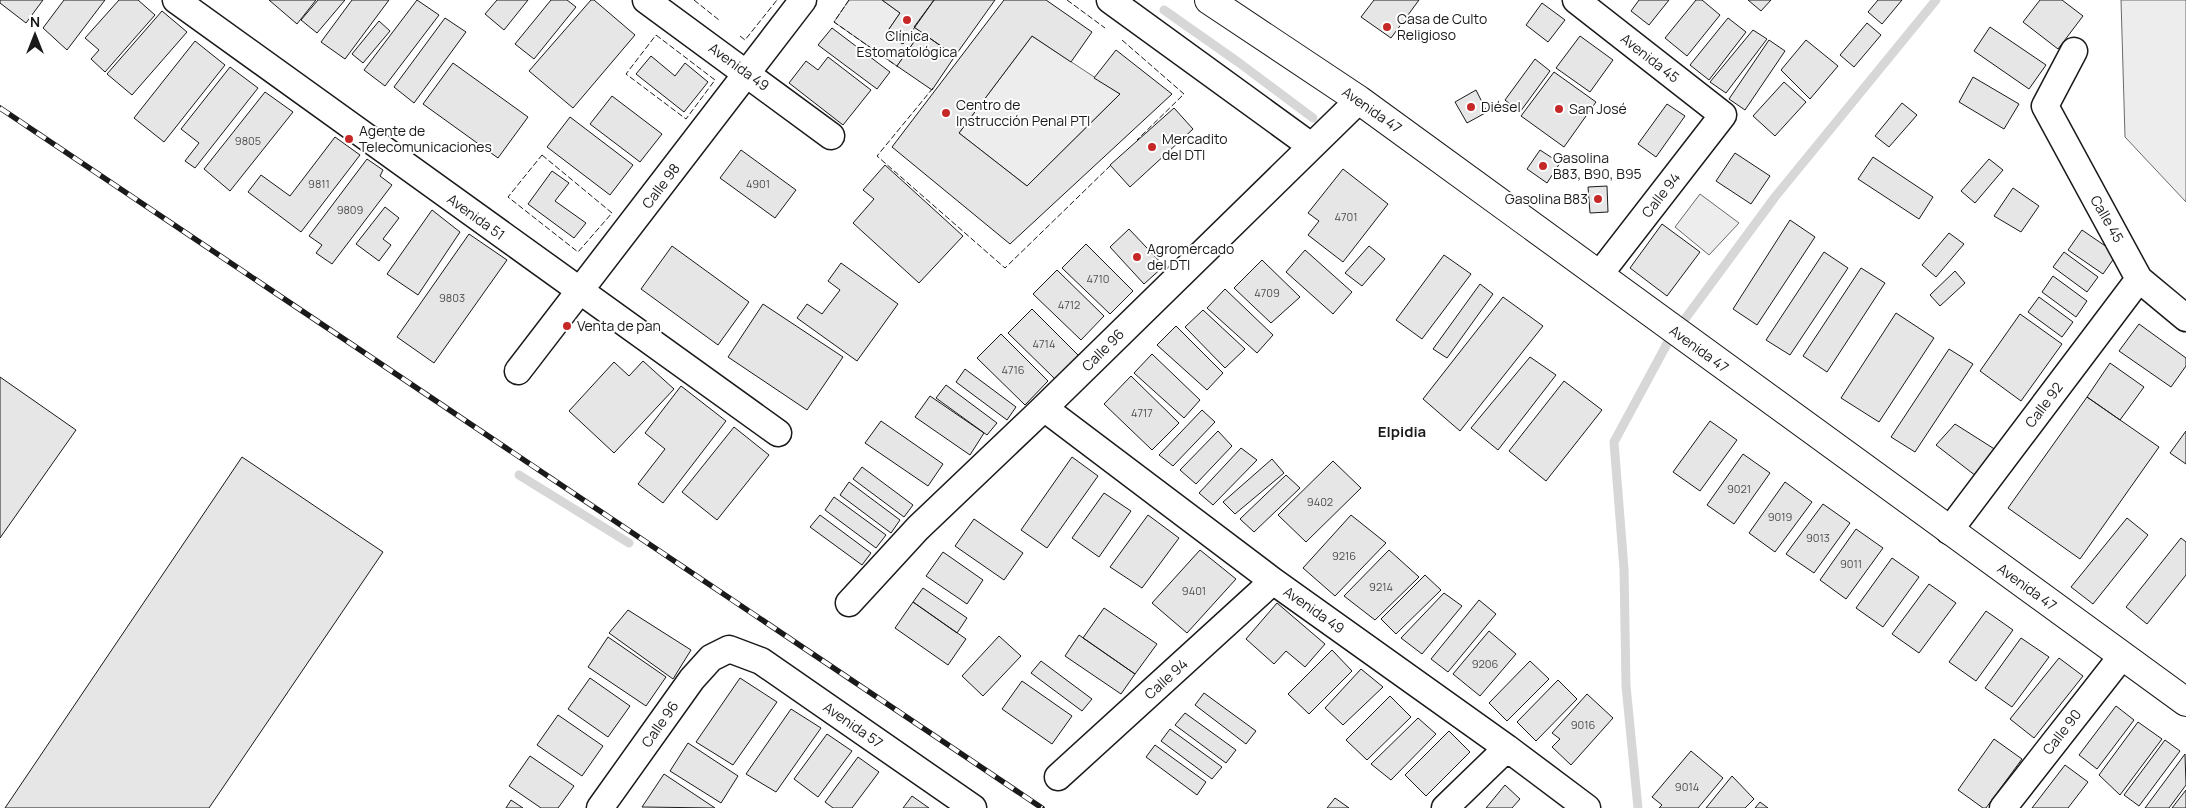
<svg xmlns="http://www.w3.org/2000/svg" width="2186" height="808" font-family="Manrope,sans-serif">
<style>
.built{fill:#ededed;stroke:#6a6a6a}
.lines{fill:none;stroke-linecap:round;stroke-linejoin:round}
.stream{stroke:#d7d7d7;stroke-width:9}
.building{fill:#e6e6e6;stroke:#1a1a1a}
.minor-casing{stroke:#1a1a1a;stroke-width:29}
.primary-casing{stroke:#1a1a1a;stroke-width:30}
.minor{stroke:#fff;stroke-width:26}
.primary{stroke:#fff;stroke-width:28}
.rail-casing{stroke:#1a1a1a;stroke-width:5.5}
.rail{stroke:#fff;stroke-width:4;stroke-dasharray:11;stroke-linecap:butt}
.fence{stroke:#1a1a1a;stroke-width:1;stroke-dasharray:6 2.5;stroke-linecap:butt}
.poi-dot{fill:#c62828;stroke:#fff;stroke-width:2}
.labels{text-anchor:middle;stroke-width:4;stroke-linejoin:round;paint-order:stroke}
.number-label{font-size:11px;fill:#4d4d4d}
.poi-label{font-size:14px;fill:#1a1a1a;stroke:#fff;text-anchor:start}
.street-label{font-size:14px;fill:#1a1a1a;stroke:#fff}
.neighbourhood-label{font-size:15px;font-weight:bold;fill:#1a1a1a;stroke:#fff}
</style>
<rect width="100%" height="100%" fill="#fff"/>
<path class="built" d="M849,0H882L900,13L887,32L902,44L914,27L921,32L897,66L834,22Z
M2121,0H2186V202L2125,137Z
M1032,36L1120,94L1027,186L959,133Z
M1700,194L1739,223L1709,255L1675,227Z"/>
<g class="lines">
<path class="stream" d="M1164,10L1238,62L1313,118
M519,475L629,543
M1638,808L1626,686L1624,569L1614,442L1668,342L1775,197L1936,0"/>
</g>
<path class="building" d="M0,0H43L26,23L0,3Z
M64,0H105L67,50L43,28Z
M119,0H138L155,15L105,72L91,59L99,50L85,38Z
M269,0H316L297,24Z
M318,0H345L317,33L301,20Z
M352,0H389L345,59L321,42Z
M417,0L439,15L385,86L364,70Z
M497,0H528L504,30L485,14Z
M551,0H567L576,7L534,59L515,44Z
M591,0H594L635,35L573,108L529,71Z
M882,0H934L903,44L887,32L900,13Z
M934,0H995L955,56L914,27Z
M1004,0H1046L1092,32L1071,62L1032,36L959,133L1027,186L1120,94L1094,78L1116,50L1172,94L1010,244L892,147Z
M1374,0H1419L1391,38L1361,17Z
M1639,0H1669L1649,25L1631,11Z
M1696,0H1702L1720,15L1687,56L1665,38Z
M1748,0H1771L1761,11Z
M1878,0H1902L1882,24L1868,12Z
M2040,0H2062L2083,16L2058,49L2023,22Z
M1542,3L1565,20L1548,42L1526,25Z
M162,11L187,32L132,95L107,74Z
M445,18L466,32L414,103L394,87Z
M1728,18L1746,32L1709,80L1690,65Z
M379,21L390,31L363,63L352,54Z
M1867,23L1881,35L1854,67L1840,55Z
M1990,27L2046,65L2029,89L1974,51Z
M832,28L890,72L877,89L818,45Z
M1753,30L1767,39L1726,93L1710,82Z
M921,32L955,56L932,90L897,66Z
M1580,36L1613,60L1590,92L1556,68Z
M1769,40L1785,51L1745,110L1729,99Z
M1806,40L1838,66L1810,99L1781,70Z
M195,41L225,65L164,142L134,118Z
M651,56L675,76L685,63L708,82L684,112L636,74Z
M828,57L871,90L843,125L789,83L806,61L818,70Z
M1535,59L1550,71L1520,112L1505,100Z
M453,63L528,117L498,158L423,104Z
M230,67L258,88L195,168L185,161L199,143L181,129Z
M1554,72L1596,102L1564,147L1521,116Z
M1973,77L2019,104L2004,129L1959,102Z
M1784,82L1806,102L1775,136L1753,116Z
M1476,90L1487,112L1467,123L1455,102Z
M265,92L293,112L230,191L204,169Z
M612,96L662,134L640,162L590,124Z
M1902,103L1917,115L1889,147L1875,136Z
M1667,104L1685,116L1656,157L1638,144Z
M1174,108L1193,129L1130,187L1110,165Z
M570,117L633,165L610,195L547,147Z
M335,137L360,155L301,232L248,192L261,175L290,196Z
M741,150L796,190L775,218L720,178Z
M1540,150L1560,163L1547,183L1527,169Z
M1735,153L1770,176L1751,204L1716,181Z
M1873,157L1933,197L1919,219L1858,179Z
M367,159L383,170L380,176L392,185L332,264L316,253L322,245L309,236Z
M1989,159L2003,170L1975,203L1961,191Z
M885,165L963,236L919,283L853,223L874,199L863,190Z
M1343,169L1388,204L1343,262L1308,235L1319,221L1308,213Z
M552,171L569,183L555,201L586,223L574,238L528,204Z
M1607,186L1608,212L1590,213L1588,187Z
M2013,188L2039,206L2021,232L1994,216Z
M385,207L399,218L383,239L391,245L379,261L356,244Z
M432,210L460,232L418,295L387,274Z
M1790,220L1815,237L1757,325L1733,309Z
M1662,224L1700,252L1667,296L1630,268Z
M1129,229L1164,266L1144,284L1110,247Z
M2082,230L2117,254L2103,274L2068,250Z
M1949,233L1964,244L1936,277L1922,265Z
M469,234L507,260L434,363L397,337Z
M1086,244L1133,291L1110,314L1062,268Z
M672,246L749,302L718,345L641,289Z
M1369,246L1385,259L1362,286L1345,273Z
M1305,250L1352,292L1333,314L1286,272Z
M1824,252L1848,268L1790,355L1766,340Z
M2064,252L2098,277L2087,292L2053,267Z
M1444,255L1471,274L1422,339L1396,320Z
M1262,260L1300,297L1271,323L1234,288Z
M841,263L898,304L857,361L797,318L807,304L822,314L840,290L828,281Z
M1861,268L1885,283L1827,372L1803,356Z
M1057,270L1104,316L1081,340L1033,294Z
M1955,271L1965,283L1940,306L1930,295Z
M2053,276L2087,301L2076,317L2042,292Z
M1480,284L1493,294L1447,358L1433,349Z
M1225,289L1273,335L1257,353L1207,308Z
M1503,297L1543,326L1460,431L1423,399Z
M2039,297L2073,322L2062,337L2028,312Z
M763,304L843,357L807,410L728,357Z
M1032,309L1079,356L1056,380L1008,333Z
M1203,310L1245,349L1225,368L1185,327Z
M1896,313L1934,338L1879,422L1841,398Z
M2020,314L2062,344L2021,401L1980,371Z
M2139,324L2186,358V366L2171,387L2119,351Z
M1176,326L1223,373L1207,390L1157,345Z
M1001,334L1048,381L1025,405L977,358Z
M1949,349L1973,364L1915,452L1891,437Z
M1152,354L1200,400L1184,418L1134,373Z
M1530,357L1556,375L1498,450L1471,428Z
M643,361L674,389L614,453L569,411L614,362L629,376Z
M2110,363L2144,387L2120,420L2087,397Z
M965,369L1016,407L1007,420L956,382Z
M1131,376L1179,423L1152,450L1104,404Z
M0,377L76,430L0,538Z
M1564,381L1602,410L1546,481L1509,451Z
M946,385L997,423L987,435L936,398Z
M681,386L726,421L663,503L638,484L665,449L645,433Z
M930,396L984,433L970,455L915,417Z
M2087,397L2159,447L2080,559L2008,508Z
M1202,410L1215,422L1173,466L1159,455Z
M881,421L943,464L928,486L865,443Z
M1710,421L1737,440L1700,491L1673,472Z
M1955,424L1996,450L1976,476L1936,445Z
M734,427L769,455L717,520L682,492Z
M1218,431L1232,446L1196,484L1180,470Z
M2186,431V464L2170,453Z
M1241,448L1257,460L1213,505L1199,493Z
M1743,454L1770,473L1734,524L1707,505Z
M242,457L383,552L209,808H5Z
M1072,457L1098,476L1047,548L1021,530Z
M1272,459L1284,473L1235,514L1223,502Z
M1333,461L1361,488L1306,542L1278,515Z
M862,467L913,505L904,517L853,479Z
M1286,475L1300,488L1254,532L1240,519Z
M849,482L900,520L891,533L840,495Z
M1785,482L1812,502L1775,552L1749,533Z
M1104,493L1131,511L1099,557L1072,538Z
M834,497L886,535L876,548L825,510Z
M1823,504L1850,523L1814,573L1786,554Z
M820,515L871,553L862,565L810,527Z
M1148,515L1179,538L1142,588L1110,567Z
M1351,515L1386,543L1335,596L1303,568Z
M2127,518L2148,535L2093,604L2071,587Z
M974,519L1023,553L1004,580L955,546Z
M1856,529L1883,548L1846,599L1820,580Z
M2181,538L2186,542V575L2147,624L2126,607Z
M1200,550L1236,579L1187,633L1152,603Z
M1389,550L1419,577L1375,620L1344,596Z
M943,552L983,580L967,604L926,576Z
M1892,558L1919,577L1883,627L1856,608Z
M1425,575L1441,590L1396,634L1381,619Z
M1929,584L1956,603L1919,653L1892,634Z
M923,588L967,618L957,633L913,602Z
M1444,593L1462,606L1422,654L1401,638Z
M1479,600L1496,614L1448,672L1431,659Z
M913,602L966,639L948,665L895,628Z
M1277,603L1325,644L1305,667L1286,651L1274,664L1246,639Z
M1104,608L1157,644L1135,674L1083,638Z
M628,610L691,650L673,679L609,633Z
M1986,611L2013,630L1976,681L1949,662Z
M1489,631L1516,654L1480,696L1453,674Z
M1079,635L1135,674L1121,694L1065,656Z
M999,636L1021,656L983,696L962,676Z
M608,637L666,677L646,706L588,667Z
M2021,638L2049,657L2012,707L1985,688Z
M1332,650L1352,671L1309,714L1288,694Z
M2059,658L2083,676L2034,738L2010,719Z
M1041,661L1092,699L1082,711L1031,673Z
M1530,661L1549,679L1507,721L1489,703Z
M1361,669L1383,687L1343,725L1325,708Z
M590,678L630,706L608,737L568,709Z
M740,678L777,702L733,765L696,742Z
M1558,680L1577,699L1536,741L1517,722Z
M1022,681L1072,716L1052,744L1002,709Z
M1204,693L1256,731L1246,744L1195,705Z
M1587,694L1613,718L1571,765L1552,747L1560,739L1552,733Z
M1390,696L1411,717L1367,760L1346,740Z
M2116,706L2134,720L2097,769L2079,755Z
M791,709L821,728L776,792L746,774Z
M1185,713L1236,750L1226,763L1175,725Z
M558,715L603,746L582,776L537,745Z
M1418,718L1436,734L1391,780L1371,764Z
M2138,722L2162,739L2120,795L2099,775Z
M1170,729L1222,767L1212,779L1161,741Z
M1449,731L1470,752L1426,796L1405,775Z
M827,734L852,751L818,797L794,779Z
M1994,739L2022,759L1986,808H1983L1958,790Z
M2165,740L2180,751L2139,806L2124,795Z
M688,743L738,776L721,803L670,771Z
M1155,745L1206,782L1197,795L1146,757Z
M1691,751L1723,778L1698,808H1659L1662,805L1652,797Z
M2185,754L2186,785L2169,808H2145Z
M530,756L574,786L558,808H541L509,786Z
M858,757L879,772L852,808H833L825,802Z
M2065,765L2088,782L2068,808H2032Z
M664,774L715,808L642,807Z
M1732,776L1754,799L1745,808H1706Z
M1505,785L1520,799L1512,808H1486Z
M2186,790V808H2172Z
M912,796L929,808H903Z
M1335,798L1349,808H1327Z
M511,800L523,808H506Z
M1760,802L1768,808H1755Z"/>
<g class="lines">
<defs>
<path id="minor" d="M176,0L778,433
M646,0L831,136
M1110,0L1311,146
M1576,0L1723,115L1599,275
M2074,51L2045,106L2139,279L2186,318
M518,371L803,0
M1044,408L1273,581L1507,748L1587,808
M1949,531L2139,279
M849,603L918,528L1044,408L1359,100
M1058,777L1273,581
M600,808L692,679L711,658L729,649L761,661L973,808
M1445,808L1507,748
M2003,808L2122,656"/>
<path id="primary" d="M1209,0L1359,100L2186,702"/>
</defs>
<use href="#minor" class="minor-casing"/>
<use href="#primary" class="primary-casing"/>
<use href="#minor" class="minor"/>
<use href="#primary" class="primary"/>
<defs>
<path id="rail" d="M0,108L1042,808"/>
</defs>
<use href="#rail" class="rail-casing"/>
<use href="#rail" class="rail"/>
<path class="fence" d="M694,0L719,20
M849,0L834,22L898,67
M1067,0L1105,28
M656,35L715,80L686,119L626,74Z
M740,36L745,40L777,0
M1122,40L1184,94L1137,140
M933,88L877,156L1005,268L1112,164
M542,155L612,213L578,252L508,197Z"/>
</g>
<g class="poi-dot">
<circle cx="907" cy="20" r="5"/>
<circle cx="1387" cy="27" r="5"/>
<circle cx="1471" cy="107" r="5"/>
<circle cx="1559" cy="109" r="5"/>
<circle cx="946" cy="113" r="5"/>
<circle cx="349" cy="139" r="5"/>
<circle cx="1152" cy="147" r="5"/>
<circle cx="1543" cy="166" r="5"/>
<circle cx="1598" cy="199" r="5"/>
<circle cx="1137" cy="257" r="5"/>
<circle cx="567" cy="326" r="5"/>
</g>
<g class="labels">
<g class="number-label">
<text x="248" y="145">9805</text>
<text x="319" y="188">9811</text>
<text x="758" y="188">4901</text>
<text x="350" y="214">9809</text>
<text x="1346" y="221">4701</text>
<text x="1098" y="283">4710</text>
<text x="1267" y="297">4709</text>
<text x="452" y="302">9803</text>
<text x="1069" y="309">4712</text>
<text x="1044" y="348">4714</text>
<text x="1013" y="374">4716</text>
<text x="1142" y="417">4717</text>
<text x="1739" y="493">9021</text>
<text x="1320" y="506">9402</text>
<text x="1780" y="521">9019</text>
<text x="1818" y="542">9013</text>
<text x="1344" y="560">9216</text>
<text x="1851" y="568">9011</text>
<text x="1381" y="591">9214</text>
<text x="1194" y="595">9401</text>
<text x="1485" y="668">9206</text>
<text x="1583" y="729">9016</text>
<text x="1687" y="791">9014</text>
</g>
<g class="poi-label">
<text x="1397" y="24">Casa de Culto<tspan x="1397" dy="16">Religioso</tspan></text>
<text x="907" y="41" text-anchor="middle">Clínica<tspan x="907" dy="16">Estomatológica</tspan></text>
<text x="956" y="110">Centro de<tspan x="956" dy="16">Instrucción Penal PTI</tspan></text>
<text x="1481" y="112">Diésel</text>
<text x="1569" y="114">San José</text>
<text x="359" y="136">Agente de<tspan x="359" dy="16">Telecomunicaciones</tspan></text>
<text x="1162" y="144">Mercadito<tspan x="1162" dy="16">del DTI</tspan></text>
<text x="1553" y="163">Gasolina<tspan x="1553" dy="16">B83, B90, B95</tspan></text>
<text x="1588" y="204" text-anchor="end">Gasolina B83</text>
<text x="1147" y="254">Agromercado<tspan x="1147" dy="16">del DTI</tspan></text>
<text x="577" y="331">Venta de pan</text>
</g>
<g class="street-label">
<text transform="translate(1650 58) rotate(38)" y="5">Avenida 45</text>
<text transform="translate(739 67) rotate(36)" y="5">Avenida 49</text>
<text transform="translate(1372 110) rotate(35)" y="5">Avenida 47</text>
<text transform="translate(661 186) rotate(-53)" y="5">Calle 98</text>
<text transform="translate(1661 195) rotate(-52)" y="5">Calle 94</text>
<text transform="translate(476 217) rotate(36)" y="5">Avenida 51</text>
<text transform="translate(2107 219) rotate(60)" y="5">Calle 45</text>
<text transform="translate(1699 349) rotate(36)" y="5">Avenida 47</text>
<text transform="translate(1103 350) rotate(-45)" y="5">Calle 96</text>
<text transform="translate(2044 405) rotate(-53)" y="5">Calle 92</text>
<text transform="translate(2027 587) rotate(36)" y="5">Avenida 47</text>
<text transform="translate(1314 610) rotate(35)" y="5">Avenida 49</text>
<text transform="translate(1166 679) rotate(-42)" y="5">Calle 94</text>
<text transform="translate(660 724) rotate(-55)" y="5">Calle 96</text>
<text transform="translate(853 725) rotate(35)" y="5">Avenida 57</text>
<text transform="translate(2062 732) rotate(-52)" y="5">Calle 90</text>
</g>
<g class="neighbourhood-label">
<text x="1402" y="437">Elpidia</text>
</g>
</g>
<g transform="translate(35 35)" stroke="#ffffff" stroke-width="4" paint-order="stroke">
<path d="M0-4L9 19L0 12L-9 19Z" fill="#1a1a1a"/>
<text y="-8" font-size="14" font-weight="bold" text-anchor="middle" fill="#1a1a1a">N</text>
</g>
</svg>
